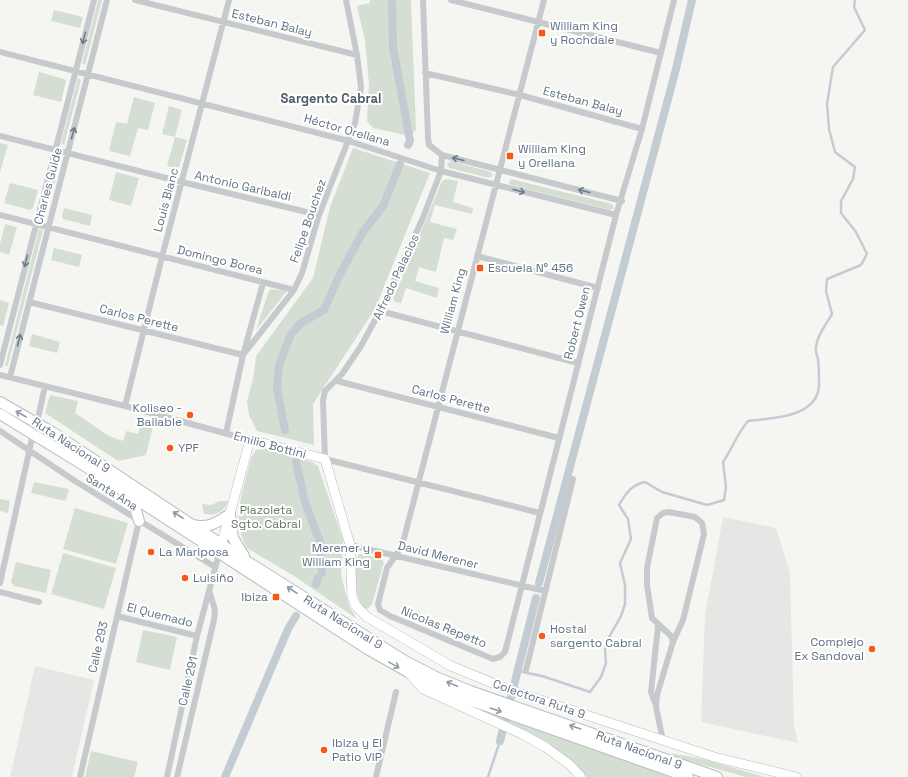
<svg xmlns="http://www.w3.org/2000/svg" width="908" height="777" font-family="'Space Grotesk',sans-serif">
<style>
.built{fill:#e6e7e5}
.green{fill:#d5ded2}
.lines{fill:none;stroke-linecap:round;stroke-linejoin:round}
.stream{stroke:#c2ccd2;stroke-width:2.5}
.canal{stroke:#c2ccd2;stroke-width:8}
.secondary-casing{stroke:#b8bdc2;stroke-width:10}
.primary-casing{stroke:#b9bcc0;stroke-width:12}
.street{stroke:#c7cacd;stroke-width:6}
.secondary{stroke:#fff;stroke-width:9}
.primary{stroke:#fff;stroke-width:10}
.oneway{stroke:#6b7b8c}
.oneway2{stroke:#909caa}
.poi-dot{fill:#f45a13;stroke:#fff;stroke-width:1.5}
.labels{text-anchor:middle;stroke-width:4;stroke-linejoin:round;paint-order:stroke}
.street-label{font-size:12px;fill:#617285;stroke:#fff}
.poi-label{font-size:12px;fill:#617285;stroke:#fff;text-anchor:start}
.park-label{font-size:12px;fill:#647c61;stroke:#fff}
.neighbourhood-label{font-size:13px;font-weight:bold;fill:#505c69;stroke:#fff}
</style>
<rect width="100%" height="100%" fill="#f5f6f1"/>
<path class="built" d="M723,517L776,528L790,573L794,726L798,743L701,722L705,615Z
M35,666L94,680L72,777H10Z"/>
<path class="green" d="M98,0H102L85,65L82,63Z
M370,0H411L416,130L410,136L373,128L367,121L369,84L365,40L357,6L370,3Z
M54,10L83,17L80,28L51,21Z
M39,72L64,79L66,81L61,102L33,95Z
M78,78L81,80L64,145L61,143Z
M134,97L155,103L148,130L138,128L130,156L109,151L116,122L127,124Z
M169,106L182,110L175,137L187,140L179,167L177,168L167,166L175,137L162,134Z
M0,143L8,145L0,172Z
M353,148L430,173L375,309L313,404L314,445L257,431L249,415L247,402L254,374L256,356L313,278L330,207Z
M58,154H62L45,220L42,218Z
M451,161L491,172L493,176L489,178L449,168L447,164Z
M116,172L139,178L131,206L109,200Z
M447,179L458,181L453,202L473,208L472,214L435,205L430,222L457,229L453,240L444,238L436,272L419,267L415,281L439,288L437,298L406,288L401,303L395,302L393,299L442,181Z
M511,179L612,204L614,208L610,210L511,185L509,183Z
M10,183L38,190L33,208L30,210L4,203Z
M64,208L92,215L90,226L63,219L62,216Z
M5,224L17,227L9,255L0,252V244Z
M39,229L43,230L8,365L5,366Z
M54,248L82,255L79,267L51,260Z
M271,289L287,291L256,330L268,293Z
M0,300L9,303L3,326L0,325Z
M32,334L60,342L57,353L29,346Z
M50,395L78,401L75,413L109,436L123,441L126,431L138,434L142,418L154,422L146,455L118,461L45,413Z
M265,448L312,462L318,466L343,540L341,575L349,606L357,619L294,576L247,548C230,520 244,488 251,458L256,450Z
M34,482L69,489L66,501L31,493Z
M0,499L10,501L8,513L0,511Z
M219,501H228C225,512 215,516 204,514L202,504L212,505Z
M75,508L128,523L116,564L63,549Z
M63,553L116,568L104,609L51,594Z
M360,554L380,558L384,562L372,604L367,609H364C354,594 355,577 355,559Z
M16,562L51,570L46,593L14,586L11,582Z
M143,630L177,637L170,670L136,662Z
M494,713L670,777H586C561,746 527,733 493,715Z
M91,751L138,762L134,777H85Z
M670,753L703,759L765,777H746L678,758Z"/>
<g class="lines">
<path class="stream" d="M518,671L542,676L590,692L601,677L606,663L605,650L608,639L621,616L625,604V585L620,563L631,539L628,519L619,505C626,493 631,485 645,482L662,492L707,505L724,500L726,487L723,462C732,449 737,434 748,421C771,418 820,418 819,383C819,376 819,366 818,359C817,355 815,351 816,347C817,335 826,325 832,314L826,291L827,279L861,265L867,254L856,232L841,213V201L853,179L855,167L835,152L829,129L827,104L833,67L865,30L854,7L855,0
M488,777L500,741"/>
<path class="canal" d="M392,0L393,47L410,141L408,145
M285,430L277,388L279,365L291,334L301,323L324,310L340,274L363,232L383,206L400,164
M296,462L305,502L320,542L322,572
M539,583L676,69L692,0
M316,584L318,578
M500,741L536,598
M225,777L288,629L296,616"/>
<defs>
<path id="secondary" d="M220,550L250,440L325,459L350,545L352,596L355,605L367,617L451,666L510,690L714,757L796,777
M408,672L423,689L522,734L547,748L570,765L581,777"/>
<path id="primary" d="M0,402L52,432L248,562L405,661L438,678L470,691L717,777
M0,414L85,466L369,650L408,672L458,696L688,777
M129,497L134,503L139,521
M194,525C208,529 218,522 230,514L233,538L244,556"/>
</defs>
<use href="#secondary" class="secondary-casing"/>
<use href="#primary" class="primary-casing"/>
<path class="street" d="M135,0L357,55
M423,0L428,138L429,145L442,155L441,171L422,220L380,311L361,346L342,374L325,391L323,400L325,459L540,513
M451,0L661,53
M544,0L402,546L387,568L378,604L380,610L390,616L493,659L500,657L505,652L616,215L642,129L674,0
M0,52L349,141L441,171L616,215
M425,73L520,95L642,129
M0,136L182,182L319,215
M442,155L622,201
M0,215L294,290
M477,256L598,288
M29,302L243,355L263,283
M380,311L578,363
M0,365L94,0
M0,375L125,406L250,440
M10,377L107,0
M337,381L559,438
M125,406L162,257L229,0
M37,423L45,386
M0,431L75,481L215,567
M226,433L243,355L294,290L302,273L319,215L355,123L361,87L357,55L346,0
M350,545L545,591
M0,583L33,434
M0,592L39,602
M117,616L197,636
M526,670L573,479
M655,703L651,692L658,626
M663,741L656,707L657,695L673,642L671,636L652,618L647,585V568L657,518L663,513L669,512L695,517L702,523L704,534L683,620L673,642
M80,777L139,521
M167,777L197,636L219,554
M177,777L214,620L215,610L209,590
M376,777L396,692"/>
<use href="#secondary" class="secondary"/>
<use href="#primary" class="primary"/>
</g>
<defs><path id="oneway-shaft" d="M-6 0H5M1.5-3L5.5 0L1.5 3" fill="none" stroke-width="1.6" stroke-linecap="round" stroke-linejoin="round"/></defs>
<g class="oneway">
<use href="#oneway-shaft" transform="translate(84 38) rotate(104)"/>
<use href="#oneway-shaft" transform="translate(73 133) rotate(-75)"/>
<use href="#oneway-shaft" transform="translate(458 159) rotate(-166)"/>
<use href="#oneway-shaft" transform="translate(519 191) rotate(14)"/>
<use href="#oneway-shaft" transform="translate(584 191) rotate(-166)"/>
<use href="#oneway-shaft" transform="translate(26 261) rotate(104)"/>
<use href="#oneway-shaft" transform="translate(19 340) rotate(-76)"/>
</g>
<g class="oneway2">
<use href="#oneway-shaft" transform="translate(21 414) rotate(-150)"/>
<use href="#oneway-shaft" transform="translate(178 515) rotate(-147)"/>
<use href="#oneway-shaft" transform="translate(292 590) rotate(-147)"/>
<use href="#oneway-shaft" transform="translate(394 665) rotate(29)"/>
<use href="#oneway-shaft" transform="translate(452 684) rotate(-157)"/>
<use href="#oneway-shaft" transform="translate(496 710) rotate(19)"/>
<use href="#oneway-shaft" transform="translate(575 727) rotate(-161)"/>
</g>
<g class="poi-dot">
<rect x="538" y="29" width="8" height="8" rx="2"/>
<rect x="506" y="152" width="8" height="8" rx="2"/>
<rect x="476" y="264" width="8" height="8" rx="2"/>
<circle cx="190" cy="415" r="4"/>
<circle cx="170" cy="448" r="4"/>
<circle cx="151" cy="552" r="4"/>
<rect x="374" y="551" width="8" height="8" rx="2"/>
<circle cx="185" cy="578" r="4"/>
<rect x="272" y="593" width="8" height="8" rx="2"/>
<circle cx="542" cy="636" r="4"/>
<circle cx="872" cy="649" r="4"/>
<circle cx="324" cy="750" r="4"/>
</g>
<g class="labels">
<g class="street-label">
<text transform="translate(272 23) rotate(14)" y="4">Esteban Balay</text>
<text transform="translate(583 101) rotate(15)" y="4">Esteban Balay</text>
<text transform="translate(347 130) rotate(16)" y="4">Héctor Orellana</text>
<text transform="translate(48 186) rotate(-75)" y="4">Charles Guide</text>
<text transform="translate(243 186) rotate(13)" y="4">Antonio Garibaldi</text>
<text transform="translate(166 200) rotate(-75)" y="4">Louis Blanc</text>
<text transform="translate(308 221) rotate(-71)" y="4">Felipe Bouchez</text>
<text transform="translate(220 260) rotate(14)" y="4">Domingo Borea</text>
<text transform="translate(396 277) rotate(-65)" y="4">Alfredo Palacios</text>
<text transform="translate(453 301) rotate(-75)" y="4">William King</text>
<text transform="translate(139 318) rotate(14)" y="4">Carlos Perette</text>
<text transform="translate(577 323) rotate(-76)" y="4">Robert Owen</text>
<text transform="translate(451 399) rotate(15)" y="4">Carlos Perette</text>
<text transform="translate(71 445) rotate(33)" y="4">Ruta Nacional 9</text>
<text transform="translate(270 445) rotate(15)" y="4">Emilio Bottini</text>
<text transform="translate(112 492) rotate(32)" y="4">Santa Ana</text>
<text transform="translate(438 555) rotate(14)" y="4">David Merener</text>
<text transform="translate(160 615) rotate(14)" y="4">El Quemado</text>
<text transform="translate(343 622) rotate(32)" y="4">Ruta Nacional 9</text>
<text transform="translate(444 627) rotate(22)" y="4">Nicolas Repetto</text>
<text transform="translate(98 647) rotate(-77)" y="4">Calle 293</text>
<text transform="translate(188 681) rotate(-77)" y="4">Calle 291</text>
<text transform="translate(539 699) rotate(19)" y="4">Colectora Ruta 9</text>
<text transform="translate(639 750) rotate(20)" y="4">Ruta Nacional 9</text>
</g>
<g class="poi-label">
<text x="550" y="30">William King<tspan x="550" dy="14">y Rochdale</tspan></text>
<text x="518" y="153">William King<tspan x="518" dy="14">y Orellana</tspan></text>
<text x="488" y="272">Escuela N° 456</text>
<text x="182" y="412" text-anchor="end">Koliseo -<tspan x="182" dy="14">Bailable</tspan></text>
<text x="178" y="452">YPF</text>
<text x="370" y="552" text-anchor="end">Merener y<tspan x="370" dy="14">William King</tspan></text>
<text x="159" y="556">La Mariposa</text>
<text x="193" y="582">Luisiño</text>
<text x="268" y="601" text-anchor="end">Ibiza</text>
<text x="550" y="633">Hostal<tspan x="550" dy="14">sargento Cabral</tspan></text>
<text x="864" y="646" text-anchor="end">Complejo<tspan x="864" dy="14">Ex Sandoval</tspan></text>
<text x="332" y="747">Ibiza y El<tspan x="332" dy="14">Patio VIP</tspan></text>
</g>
<g class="park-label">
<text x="266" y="514">Plazoleta<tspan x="266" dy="14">Sgto. Cabral</tspan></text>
</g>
<g class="neighbourhood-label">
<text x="331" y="103">Sargento Cabral</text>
</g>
</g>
</svg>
